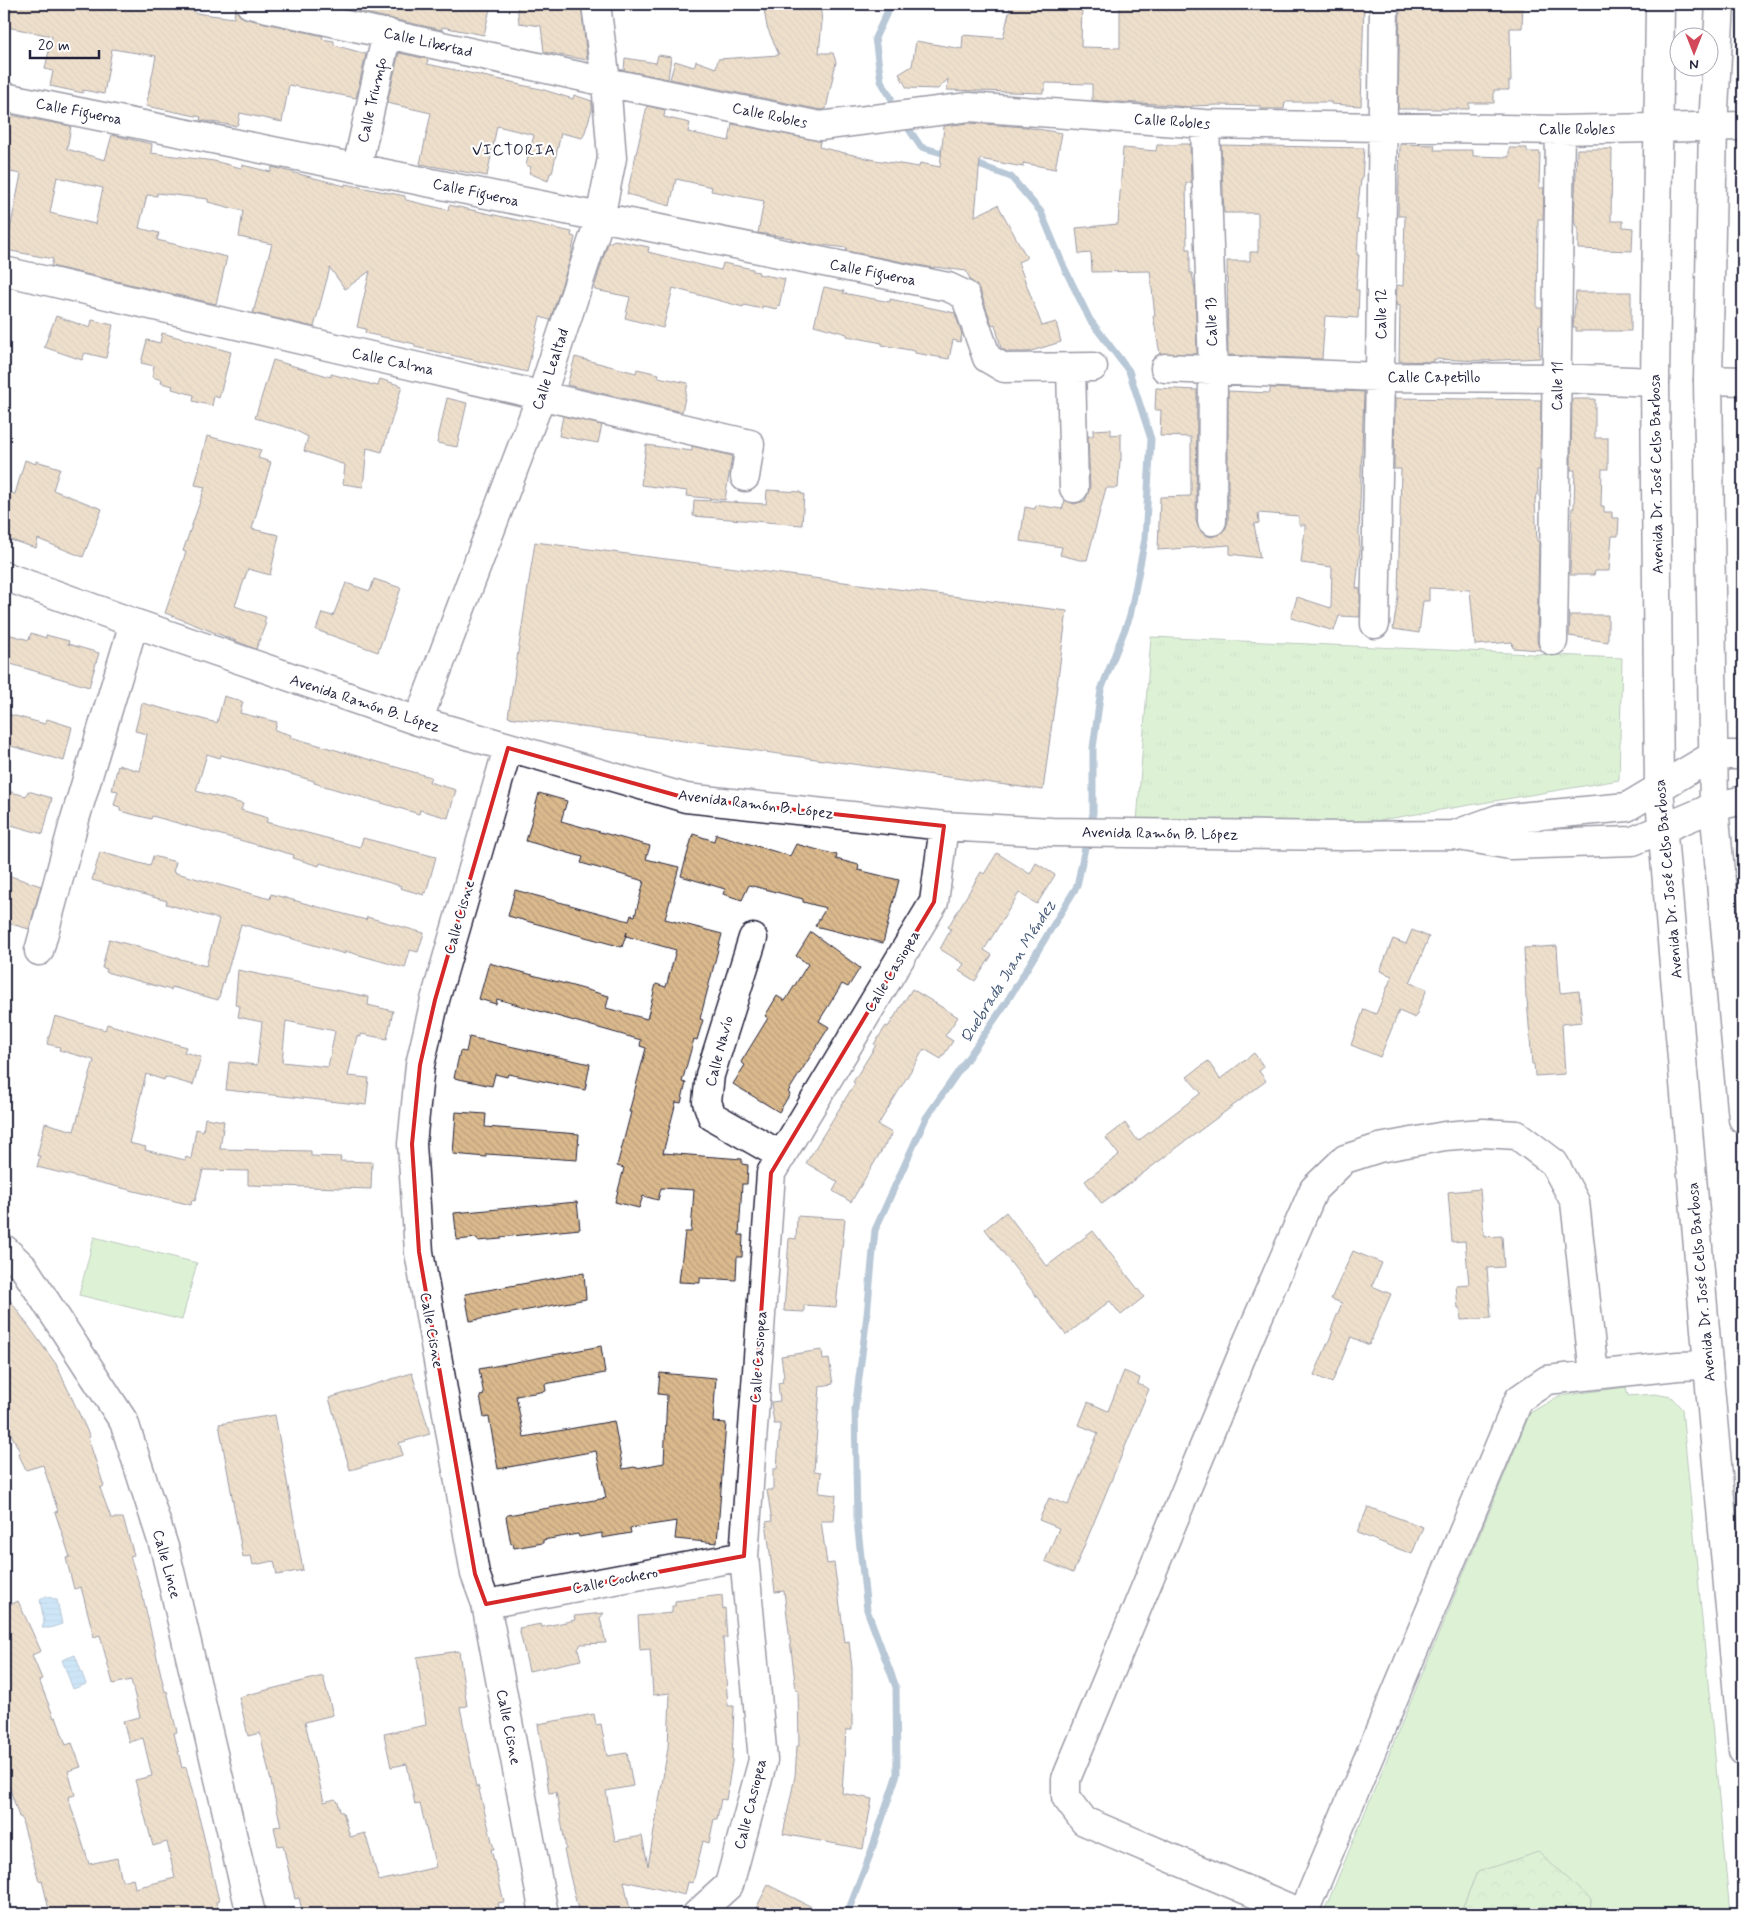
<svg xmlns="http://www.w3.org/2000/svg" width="1747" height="1918" font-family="Mynerve,sans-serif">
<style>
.grass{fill:#b3e3a3;stroke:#6a826f}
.forest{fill:url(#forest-crowns);stroke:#6a826f}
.park{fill:url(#park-tufts);stroke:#6a826f}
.water{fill:url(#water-rules);stroke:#6485a6}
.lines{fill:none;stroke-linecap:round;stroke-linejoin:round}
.stream{stroke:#6485a6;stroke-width:7}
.building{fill:url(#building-back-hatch);stroke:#22223b;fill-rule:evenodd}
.minor-casing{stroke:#22223b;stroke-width:31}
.major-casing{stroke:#22223b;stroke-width:31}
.minor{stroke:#fff;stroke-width:28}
.major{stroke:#fff;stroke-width:28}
.marked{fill:none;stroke:#d62828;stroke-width:4;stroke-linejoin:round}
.labels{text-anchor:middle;stroke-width:4.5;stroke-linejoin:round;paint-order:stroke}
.street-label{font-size:15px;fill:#22223b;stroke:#fff}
.neighbourhood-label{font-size:16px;letter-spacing:1px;fill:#22223b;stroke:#fff}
.water-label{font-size:16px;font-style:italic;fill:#485c7a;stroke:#fff}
</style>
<defs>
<pattern id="forest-crowns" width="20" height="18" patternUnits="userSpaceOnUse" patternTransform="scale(1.25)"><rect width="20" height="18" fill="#b3e3a3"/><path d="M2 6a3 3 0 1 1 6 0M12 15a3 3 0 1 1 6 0" fill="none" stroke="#9ac28d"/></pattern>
<pattern id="park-tufts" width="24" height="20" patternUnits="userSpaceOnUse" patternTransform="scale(1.25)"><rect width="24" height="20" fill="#b3e3a3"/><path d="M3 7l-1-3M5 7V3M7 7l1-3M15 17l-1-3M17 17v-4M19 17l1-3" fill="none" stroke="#9ac28d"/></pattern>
<pattern id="water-rules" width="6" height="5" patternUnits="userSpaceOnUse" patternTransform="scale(1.25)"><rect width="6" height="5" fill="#90c7ee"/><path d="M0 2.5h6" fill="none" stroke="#7cabcd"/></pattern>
<pattern id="building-back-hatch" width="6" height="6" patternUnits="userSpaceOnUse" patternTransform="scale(1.25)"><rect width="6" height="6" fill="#dab98d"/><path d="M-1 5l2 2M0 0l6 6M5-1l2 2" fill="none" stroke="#bb9f7b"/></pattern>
</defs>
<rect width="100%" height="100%" fill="#fff"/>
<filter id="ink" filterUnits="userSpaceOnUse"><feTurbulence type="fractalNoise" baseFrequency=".02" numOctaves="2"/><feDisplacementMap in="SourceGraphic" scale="10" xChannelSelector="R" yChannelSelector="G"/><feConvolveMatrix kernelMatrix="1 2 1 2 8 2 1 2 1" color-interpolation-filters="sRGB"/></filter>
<g filter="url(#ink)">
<path class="grass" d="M94,1237L197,1263L182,1320L79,1295Z
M1626,1387L1628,1396L1655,1394L1671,1397L1682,1409L1730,1914H1590L1591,1899L1477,1872L1460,1914H1323L1530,1413L1559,1396Z"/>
<path class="forest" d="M1538,1852L1591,1899L1590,1914H1460L1477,1872Z"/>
<path class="park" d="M1151,637L1622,658L1619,780L1363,823L1137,822Z"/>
<path class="water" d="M46,1596L57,1600L62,1624L50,1628H42L44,1622L40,1600Z
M75,1655L86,1684L73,1689L62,1660Z"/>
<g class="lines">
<path class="stream" d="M891,98L881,81L875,38L891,4
M904,122L921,147L949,155
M971,162L1011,177L1041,212L1063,265L1090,320L1129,371L1151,439L1145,539L1130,616L1101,690L1093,748V813L1090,827
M847,1914L870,1855L897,1774L896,1687L867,1610L857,1521L855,1409L867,1315L875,1230L926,1118L1006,1003L1077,886L1087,838"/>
</g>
<path class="building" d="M12,4H161V6L195,11V13L234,18L235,9L240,16L247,19L323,36L322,39L334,41V45L366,54L356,98L289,85L282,122L240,113L238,124L236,126L200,120L201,117L146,106L156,56L112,49L104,94L83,90V93L50,86L53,71L45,69L52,36L7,27Z
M357,4H491L484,35L442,27V30L356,11Z
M517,4H581L587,60L544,52L541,26L519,23Z
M763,4H820L822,22L819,53H833L836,62L826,109L821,110L670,79L675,61L694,67L696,61L716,68L718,59L779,55L767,27Z
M1011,4H1082L1081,47L1120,48V4H1364L1361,106L1331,104V102H1285L1284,109H1261V106L1219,105L1192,106V107L1174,106V105L1102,101L1092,100V84L1045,83V90H1043V93L947,90L948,79L938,89L907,88L899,74L912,66L916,41L962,49L963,35L1003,38Z
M1400,4H1523L1522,28H1510L1511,81H1509V90H1494V103H1469V109H1398Z
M399,53L428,59L427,64L516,83V84L541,89L573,99L574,95L592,101V110L584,135L582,138L561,133L552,173H550L548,181L529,173L531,167L526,165L534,135L497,126L487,176L420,164L431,113L387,103Z
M658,55L671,57L668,79L624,70L625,58L656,63Z
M647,106L665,110L664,117L690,123L688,132L729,141L732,124L820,141L819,147L875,160L919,167L920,163L940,167L944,126L969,123L1025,127L1062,133L1055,169L1023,163V167L980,159L975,216L998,205L1027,258L1018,262L1042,326L1056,322L1061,342L1028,352H1008L1001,348L995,324L992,325L980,290L971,281L966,271L934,267V268L846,251L847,248L812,244L791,240L792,238L758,233L764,201L711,191L712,187L676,179L670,206L627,194Z
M10,115L71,126L67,149L105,160L112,135L152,144L151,153L214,161L241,168L242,165L271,172L272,167L345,186V184L405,196V198L406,200L448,210L449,205L572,232L571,236L575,237L570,260L550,320L540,317L527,372L415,347V344L365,333L366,329L357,327L370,271L345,289L330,268L314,327L253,313L272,244L239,237L243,211L208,202V199L157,193V196L147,195L139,228L159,233L157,240L227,257L216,304L51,266L53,259L6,250L21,174L4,171V146ZM57,177L103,188L95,224L50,213Z
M1178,144H1190L1191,183H1186L1187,249H1190V273H1192L1195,289L1197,354H1160L1153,316H1155L1150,271L1092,272L1091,253L1079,254L1076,228L1118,224L1123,148L1156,151L1157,145H1178Z
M1400,144L1435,145L1434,150H1473V156L1509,157V148H1527V152H1540L1539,188H1544L1543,219H1538L1537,308H1542V325H1539L1540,358L1482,361L1434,359V362L1399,361L1400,306L1396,305L1397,285L1403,286L1405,216H1398Z
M1221,145L1364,148L1362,180H1361L1356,220H1359L1357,255H1359L1356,290H1359L1358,318L1325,316L1322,359L1228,355L1227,261H1250V252H1258V213H1224Z
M1577,149H1612L1611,221H1623V227L1633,228L1632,251L1578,249V227H1576L1574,219Z
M615,240L649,247L648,252L721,270L723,263L753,269V271L759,272L758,274L785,279L779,306L778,305L777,309L762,306V309L744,305L743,307L673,288L663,328L625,318L630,297L595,290L594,288L608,243Z
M824,287L844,291L843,293L890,302V299L955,313L962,335L960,342L953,340L949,359L915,353V351L882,345V343L847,336V334L814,325Z
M1576,292H1631V331H1576V327H1573Z
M56,316L90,328L92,320L113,325L106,358L85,353L82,360L44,347Z
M162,333L231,352L219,398L214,396L212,406L193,401L194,395L172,389L173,386L161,383L162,380L152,377L154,366L141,363L147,340L160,343Z
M575,357L636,373L637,369L659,374L658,377L688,383L682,412L567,385Z
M273,360L331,377V374L378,386L380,379L402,386L382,452L367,448L363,487L343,484L345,465L304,451L308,437L293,429L255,418Z
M1156,388L1197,390L1196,521L1199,529L1205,535L1211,537L1220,534L1226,528L1228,521V391L1270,393V388L1364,392L1359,533L1360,550L1356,588L1360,589V617L1339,616L1334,631L1291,618L1297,597L1331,608L1332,567L1301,563L1305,529V525H1299V516L1258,513L1259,523L1254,524L1260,558L1230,554V545L1158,550L1160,497L1191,496V437L1160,436L1161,410H1155Z
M447,398L467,403L457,447L437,443Z
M1395,398L1541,400L1540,470H1537L1538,495H1536L1535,501L1537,541H1539L1537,641L1540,650L1513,648L1512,642L1475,645L1470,590L1429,588V601H1423L1419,633L1393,629L1398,597L1401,469H1394Z
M1572,399H1595V438H1608V469H1602L1601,506H1604V512H1612V518H1619L1618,536H1612L1609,571H1595L1594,575H1570L1572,508H1574L1575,470H1571Z
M563,416L602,425L598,443L559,436Z
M1111,429V435L1121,434V461H1120L1118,488H1106L1087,560H1080L1060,555L1062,547L1020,541L1025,507L1035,509L1036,505L1062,509L1065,500L1074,504L1085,501L1090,488L1088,436H1093V430Z
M207,436L261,450L258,458L271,462L252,529L279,535L270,575L248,569L235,606L266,617L264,622L266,623L256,649L165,613L186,552L183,551L205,487L195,485Z
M646,445L692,451V446L732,456L725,500L686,496L687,491L641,485Z
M25,460L36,464V461L60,468L53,490L102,509L83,557L38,539L36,548L4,538V491L15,494Z
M767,490L801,492V494H804L802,525L693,516L694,500L766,504Z
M535,542L1067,611L1043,790L508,717Z
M374,579L401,588L378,652L316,630L322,613L333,616L346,583L370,591Z
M1570,615H1608V642L1569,636Z
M4,633L29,640L31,633L46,638V635L69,641L68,644L99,653L89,687L4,662Z
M224,696L243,702L240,713L277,722L275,730L291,735L290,737L431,777L429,782L456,790L448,818L420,810L419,814L314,783V781L294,775L221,755L220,758L207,754L196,791L243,804L241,810L268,818L266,822L360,847L363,838L436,857L426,893L424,892V895L400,888L401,886L320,863L319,866L293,858L294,855L152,816L151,819L120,811V807L114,805L118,791L112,790L118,765L140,771L147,734L135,731L142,703L217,723Z
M4,713L45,724L47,719L72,727L64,761L4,744Z
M4,790L26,796L28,791L52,798L43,834L4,823Z
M539,793L567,801L561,821L650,846L646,859L679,867L665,919L722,934L700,1019L703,1020L697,1040L694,1039L682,1082L686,1083L681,1103L676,1102L663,1153L742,1159V1164L748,1165L747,1184H742L739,1235H743L742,1257H737L736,1280L700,1278V1283L679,1282L685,1232H691L694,1190L661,1188L658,1200L643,1196L639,1208L615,1202L624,1168L617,1166L631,1112H629L646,1048L640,1046L641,1040L497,999L496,1004L479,999L489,963L609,996L606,1008L647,1019L656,984L666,987L676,950L626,936L627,932L622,947L508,916L515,890L629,921L631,915L635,916L644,881L581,863L583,857L526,841Z
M693,834L714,841L716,834L790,856L796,844L837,855L836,859L859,865L858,870L899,880L883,943L815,926L826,908L803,902V899L749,885L742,900L723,894L725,889L681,876Z
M100,852L150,866L153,856L176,862L173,872L270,899L271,894L366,920L367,917L424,933L418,952L410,950L405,968L345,951V954L241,924L227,973H226L218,1000L172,987L171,990L106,972L107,969L102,968L109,939L206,966L219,919L166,904L167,901L92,880Z
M997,853L1030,874L1036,863L1055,875L1037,904L1019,893L984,950L992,955L975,981L959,971L964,964L940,949L951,929L948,927L981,872L984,874Z
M4,874L41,886L29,929L4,922Z
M1412,930L1429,937L1410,983L1427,989L1415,1018L1399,1011L1380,1057L1351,1045L1364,1009L1376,1014L1392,976L1380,971L1393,939L1406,944Z
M811,932L860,968L848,987L842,984L819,1021L829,1027L788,1092L790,1094L779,1112L733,1084L745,1065L741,1062L768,1018L765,1016L777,996L785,1001L808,964L796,956Z
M1557,946L1560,993L1579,991L1582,1022L1562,1024L1565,1074L1535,1076L1534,1064H1532L1527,999H1526L1524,948Z
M238,970L369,997L368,1005L393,1011L387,1039L361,1034V1037L357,1036L348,1076L369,1078L366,1105L226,1090L229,1062L257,1065L262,1022L238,1017L240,1006L235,1005ZM286,1021L335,1031L328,1067L282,1062Z
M912,989L958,1017L945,1036L953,1041L941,1059L924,1049L878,1125L892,1133L851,1202L833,1191L838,1182L806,1163L855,1083L853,1082L876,1045L874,1044L886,1026L888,1027Z
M55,1016L105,1030L107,1024L186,1047L184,1052L201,1057L193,1085L165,1077L164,1080L146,1074L129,1143L146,1147L145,1150L185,1160L186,1157L191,1159L196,1129L203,1131L205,1118L224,1121L220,1149L311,1151V1156L341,1157L340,1161L372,1162L371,1189L248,1185V1171L203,1170L195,1201L192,1200L191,1205L37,1167L40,1156H37L45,1123L74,1131L94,1060L59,1050L60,1047L47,1044Z
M469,1037L590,1064L585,1090L508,1074L507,1077L495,1074L492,1086L454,1078L460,1051L466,1052Z
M1254,1053L1264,1067L1259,1071L1266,1081L1102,1204L1085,1181L1119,1155L1106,1138L1125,1123L1138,1141L1201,1093L1187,1077L1208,1061L1220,1079Z
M456,1112L486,1114L485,1127L579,1134L577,1160L486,1154V1157L453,1154Z
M1480,1189L1484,1237L1502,1236L1504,1267L1487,1268L1491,1318L1461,1320L1460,1308H1458L1456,1285L1469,1284L1465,1241L1452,1242L1448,1192Z
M577,1202L580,1229L501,1237V1239L478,1241L477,1238L457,1240L454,1213Z
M1006,1212L1047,1266L1093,1231L1144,1297L1121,1315L1110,1301L1066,1335L985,1229Z
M797,1216L845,1219L836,1307L804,1305V1312L784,1311L789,1238L796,1239Z
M1353,1251L1382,1263L1372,1286L1391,1294L1369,1345L1351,1337L1332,1383L1314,1375L1333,1331L1331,1330L1342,1303L1331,1299Z
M584,1273L586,1299L470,1321L465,1294Z
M4,1292L56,1364L90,1437L88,1438L104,1486L100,1488L111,1518H123L134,1555L130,1556L142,1593L165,1692L167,1691L177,1732L174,1733L182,1768L186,1767L203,1833L219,1901L216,1902L219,1914H50L42,1880L39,1881L21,1817H19L4,1770V1608L18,1601L41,1651L32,1655L42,1679L39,1680L54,1718L56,1717L66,1745L72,1743L81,1767L68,1771L75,1795L68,1797L89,1864L117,1858L122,1881L133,1878L135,1888L175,1878L167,1842L153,1846L135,1780L152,1776L143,1738L129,1742L123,1721L140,1717L131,1680L113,1684L100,1635L94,1637L81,1587L74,1589L66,1558L70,1557L55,1512L58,1511L43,1465L26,1470L18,1453L20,1452L4,1420Z
M601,1346L605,1373L545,1384L546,1391L516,1396L524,1437L614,1421L623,1469L634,1467L637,1468L664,1463L667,1395L658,1394L660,1373L716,1378L713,1422L726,1423L717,1543L675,1539L677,1521L630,1528L631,1533L602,1538V1533L579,1537L578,1534L543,1540V1543L514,1548L513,1543L511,1544L506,1517L508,1515L606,1498L596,1451L498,1469L489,1417L484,1418L480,1396L484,1395L479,1369Z
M822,1350L823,1360L829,1359L833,1384L820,1386L814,1471L821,1472L819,1493L836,1495L834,1521H821L827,1564L834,1563L845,1642L849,1641L852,1668V1730H846L842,1793L872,1799L863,1849L783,1834L795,1776L797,1746H799L798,1690H796L784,1591L775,1592L766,1522L772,1521L767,1490H773V1469H777L780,1424H774L771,1402L780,1401L778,1383L783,1382L782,1378L784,1377L781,1356Z
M1124,1371L1140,1378L1138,1384L1149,1389L1073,1573L1045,1561L1059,1528L1039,1520L1049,1498L1068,1505L1098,1433L1079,1425L1088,1402L1108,1411Z
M412,1373L430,1434L399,1443L403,1455L350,1470L329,1398Z
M275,1415L303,1570L277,1575L274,1561L253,1565L251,1556L243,1557L219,1424Z
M1368,1507L1423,1527L1412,1554L1357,1533Z
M722,1595L723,1609L725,1608L727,1638H723L728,1706H734L732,1762L726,1800L721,1799L717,1819H714L709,1843L703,1841L693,1883L688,1882L685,1895L624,1881L630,1910L611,1914H579L564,1850L566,1849L556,1792L549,1793L538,1724L594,1714L596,1725L601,1724L607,1756L627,1753L633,1786L606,1791L615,1841L642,1836L648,1866L668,1748L670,1693L653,1695L650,1649L640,1650L638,1616L672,1613V1606H675V1601Z
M604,1613L600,1618L606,1643L581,1644L578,1649L581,1660L529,1671L519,1628L541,1624L542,1627L575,1620L574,1616Z
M459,1651L467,1706L460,1707L476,1787L478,1786L494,1849H491L504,1902L498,1903L501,1914H303L299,1898L295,1899L283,1845L278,1846L274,1827L281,1826L260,1733L248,1736L239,1697L323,1676L333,1715L305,1722L324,1802L335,1799L338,1802L340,1812H343L350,1837L365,1833L379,1881L436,1867L420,1804L415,1805L407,1764L391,1767L384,1734L426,1725L417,1657Z
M768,1885L826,1914H753Z"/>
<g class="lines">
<defs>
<path id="minor" d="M250,4L606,82L820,126L969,107L1205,124L1560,130L1743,126
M4,97C319,158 633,225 948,287L965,295L987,358L1004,368L1093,367
M1205,124L1213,370L1212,521
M357,167L387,33
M4,271C252,330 502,385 750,444L745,477
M1071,368L1074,488
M1165,368L1380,377L1557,378L1655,382
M1708,380L1743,381
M4,576L134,623L418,721L686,798L944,826L1052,832L1342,836L1453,835L1510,845L1633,841L1714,807L1743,800
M1375,624L1380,377L1384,4
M1553,641L1560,130
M418,721L542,394L600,218L612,158L606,82L596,4
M508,748L435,1000L420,1065L412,1144L419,1252L475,1574L486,1604L544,1914
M1454,835L1498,819L1627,807L1714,755H1743
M753,938L710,1075L707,1102L712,1116L782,1156
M39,951L75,819L134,623
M4,1249L24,1268L124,1422L165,1550L251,1914
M486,1604L744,1556
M697,1914L729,1885L763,1760L744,1556L771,1173L934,902L944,826
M1303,1914L1084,1821L1066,1797V1779L1247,1343L1314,1189L1345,1159L1379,1148L1445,1136L1483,1133L1517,1135L1554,1163L1575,1202L1594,1374
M1303,1914L1519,1399L1547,1380L1678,1366L1708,1365"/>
<path id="major" d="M1660,4L1655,382L1659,788L1708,1365L1743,1751
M1720,4L1713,126L1708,380L1714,807L1743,1119"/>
</defs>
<use href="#minor" class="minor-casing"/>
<use href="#major" class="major-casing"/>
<use href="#minor" class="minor"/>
<use href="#major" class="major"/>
</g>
</g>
<path d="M0 0H1747V1918H0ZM508,748L686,798L944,826L934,902L771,1173L744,1556L486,1604L475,1574L419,1252L412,1144L420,1065L435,1000Z" fill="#fff" fill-opacity=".55" fill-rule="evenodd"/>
<path class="marked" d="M508,748L686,798L944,826L934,902L771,1173L744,1556L486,1604L475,1574L419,1252L412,1144L420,1065L435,1000Z"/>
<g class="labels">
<g class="street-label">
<text transform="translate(428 42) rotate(13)" y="5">Calle Libertad</text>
<text transform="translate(372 100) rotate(-77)" y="5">Calle Triumfo</text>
<text transform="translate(79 111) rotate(11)" y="5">Calle Figueroa</text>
<text transform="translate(770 115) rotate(12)" y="5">Calle Robles</text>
<text transform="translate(1172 121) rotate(4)" y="5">Calle Robles</text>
<text x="1577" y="134">Calle Robles</text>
<text transform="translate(476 192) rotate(12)" y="5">Calle Figueroa</text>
<text transform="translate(873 272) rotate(11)" y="5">Calle Figueroa</text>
<text transform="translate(1381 314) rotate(-90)" y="5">Calle 12</text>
<text transform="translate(1211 322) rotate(-92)" y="5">Calle 13</text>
<text transform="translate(393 361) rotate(12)" y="5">Calle Calma</text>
<text transform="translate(550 369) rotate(-71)" y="5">Calle Lealtad</text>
<text x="1434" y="382">Calle Capetillo</text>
<text transform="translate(1557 386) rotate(-89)" y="5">Calle 11</text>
<text transform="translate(1656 474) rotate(-91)" y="5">Avenida Dr. José Celso Barbosa</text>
<text transform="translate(365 703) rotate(18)" y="5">Avenida Ramón B. López</text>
<text transform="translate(756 804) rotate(7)" y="5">Avenida Ramón B. López</text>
<text transform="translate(1160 833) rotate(1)" y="5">Avenida Ramón B. López</text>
<text transform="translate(1668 879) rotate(-95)" y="5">Avenida Dr. José Celso Barbosa</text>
<text transform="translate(459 917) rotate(-74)" y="5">Calle Cisne</text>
<text transform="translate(892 971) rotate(-59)" y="5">Calle Casiopea</text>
<text transform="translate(719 1051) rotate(-75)" y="5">Calle Navío</text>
<text transform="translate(1701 1282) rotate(-95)" y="5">Avenida Dr. José Celso Barbosa</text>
<text transform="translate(432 1330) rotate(80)" y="5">Calle Cisne</text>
<text transform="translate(758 1357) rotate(-86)" y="5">Calle Casiopea</text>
<text transform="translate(167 1564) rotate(75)" y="5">Calle Lince</text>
<text transform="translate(615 1580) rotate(-11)" y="5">Calle Cochero</text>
<text transform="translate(509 1727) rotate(79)" y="5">Calle Cisne</text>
<text transform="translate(750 1804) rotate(-76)" y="5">Calle Casiopea</text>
</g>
<g class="neighbourhood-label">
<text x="514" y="155">VICTORIA</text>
</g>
<g class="water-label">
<text transform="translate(1007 971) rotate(-58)" y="6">Quebrada Juan Méndez</text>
</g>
</g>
<rect width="1747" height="1918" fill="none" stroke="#fff" stroke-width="20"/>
<rect x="10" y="10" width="1727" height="1898" fill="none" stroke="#22223b" stroke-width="2" filter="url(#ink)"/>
<g transform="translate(1694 52) rotate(180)"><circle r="24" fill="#ffffff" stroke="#a7a7b1"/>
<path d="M0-4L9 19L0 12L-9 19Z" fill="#d1495b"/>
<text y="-8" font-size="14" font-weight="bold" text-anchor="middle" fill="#22223b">N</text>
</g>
<path d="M30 50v8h69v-8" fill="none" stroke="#22223b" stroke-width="2.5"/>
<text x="38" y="50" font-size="15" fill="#22223b" stroke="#ffffff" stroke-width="4" paint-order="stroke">20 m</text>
</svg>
